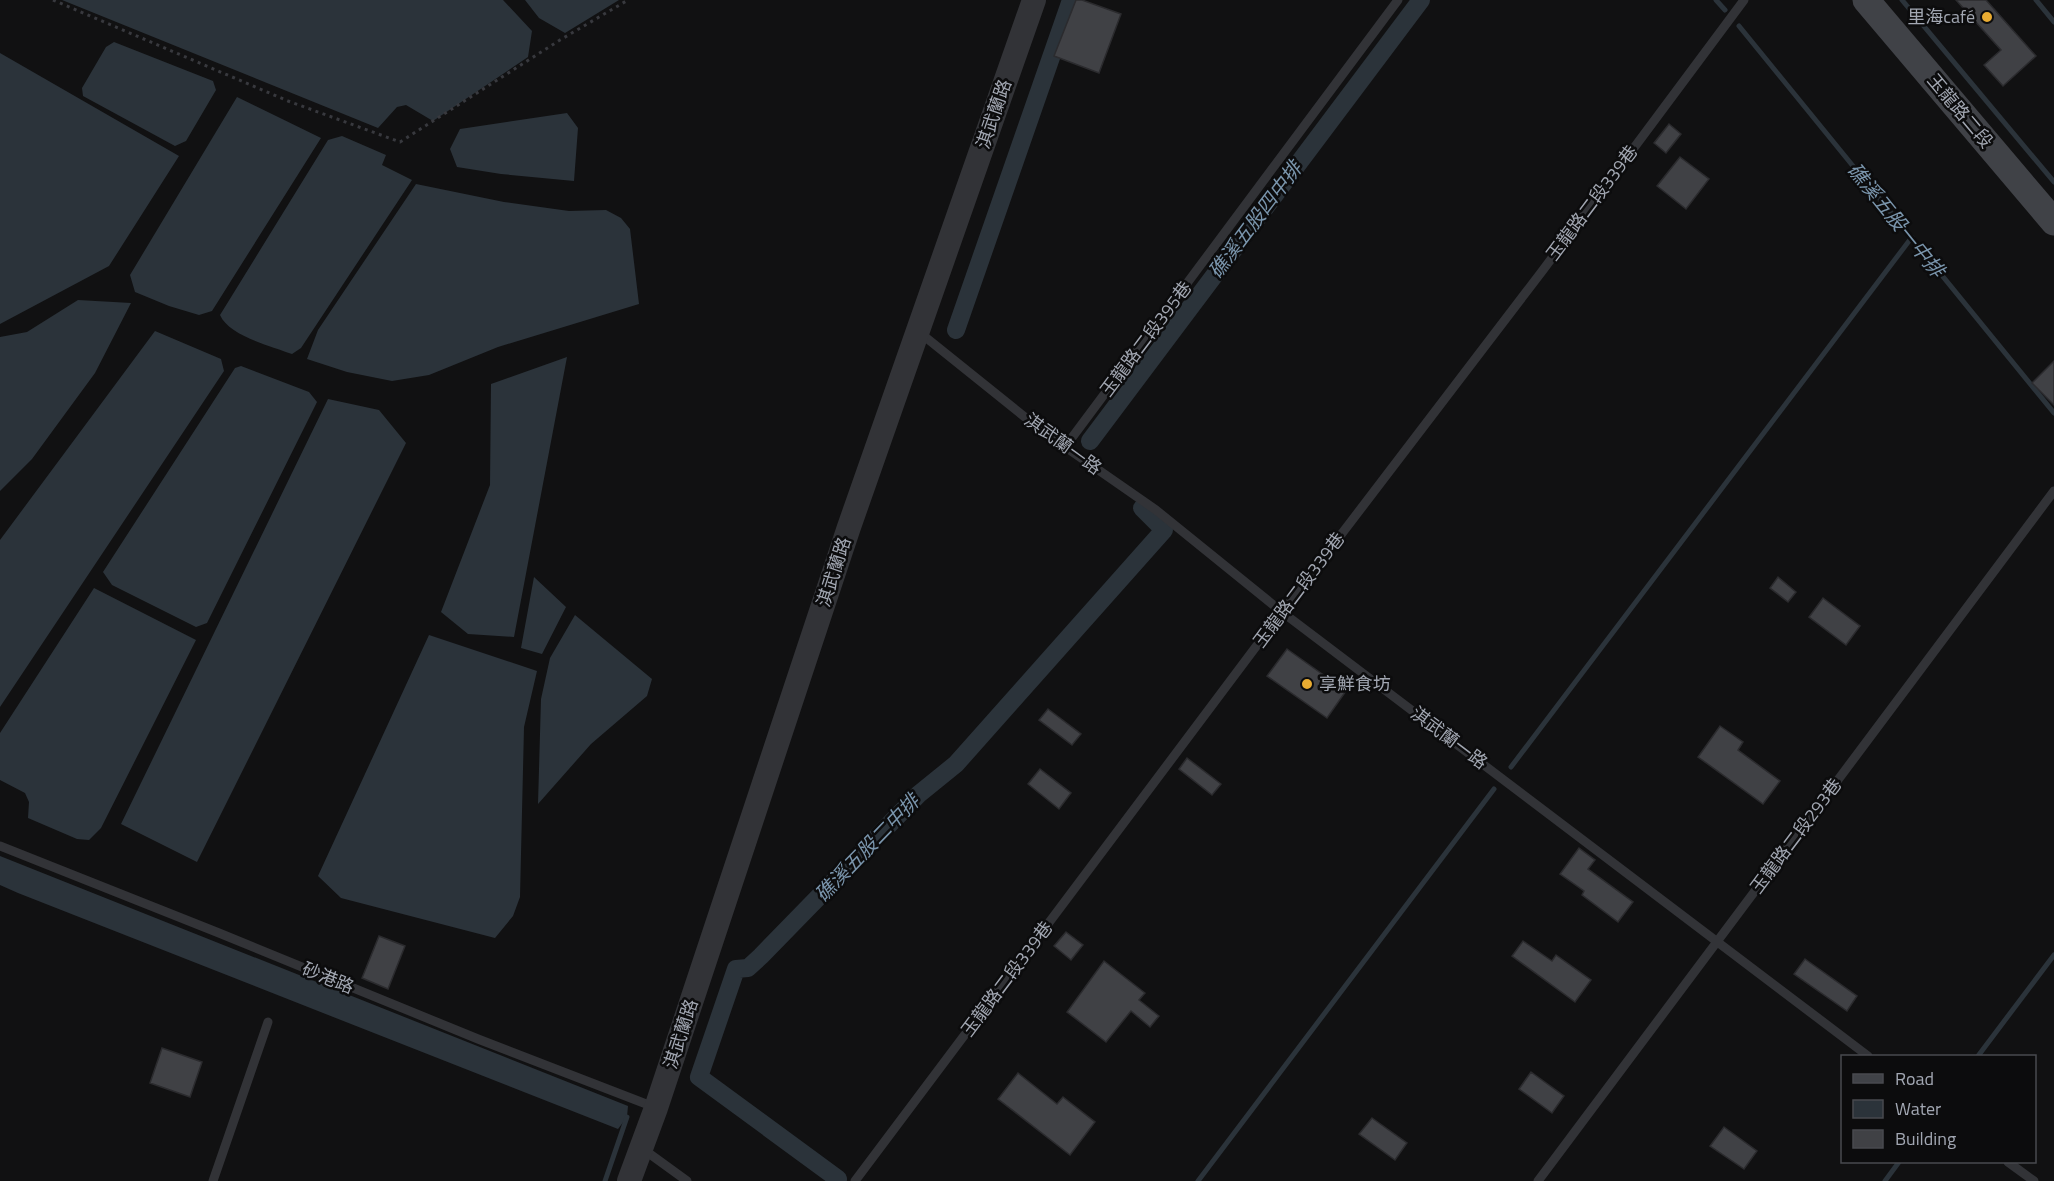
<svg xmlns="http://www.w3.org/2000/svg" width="2054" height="1181" font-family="'Titillium Web','Noto Sans TC',sans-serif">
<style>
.water{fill:#2b333a}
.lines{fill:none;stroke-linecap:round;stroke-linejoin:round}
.stream{stroke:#2b333a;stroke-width:5}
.canal{stroke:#2b333a;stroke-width:18}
.building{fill:#404145;stroke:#2b2b2e;stroke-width:1.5}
.path{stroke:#38393e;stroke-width:3;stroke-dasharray:3 4.5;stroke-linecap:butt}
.service{stroke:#323337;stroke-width:9}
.tertiary{stroke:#323337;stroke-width:24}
.secondary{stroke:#404247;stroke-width:27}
.poi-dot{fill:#e9ac32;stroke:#0c0c0d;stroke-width:2}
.labels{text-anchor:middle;stroke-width:5;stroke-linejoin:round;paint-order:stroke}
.poi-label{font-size:18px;fill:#a2a7b2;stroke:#0c0c0d;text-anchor:end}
.street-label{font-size:18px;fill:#a2a7b2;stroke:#0c0c0d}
.water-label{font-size:20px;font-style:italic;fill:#7a95ac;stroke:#0c0c0d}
</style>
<rect width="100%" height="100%" fill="#111112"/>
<path class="water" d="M62,0H503L532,31L528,57L433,121L406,105L397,107L378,128Z
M525,0H619L565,33L539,18Z
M114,42L213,81L216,90L186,141L175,146L83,96L82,88L106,47Z
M0,53L179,156L109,266L0,324Z
M237,97L321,138L212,311L199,315L169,306L135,292L130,275Z
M567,113L578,128L574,181L501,174L457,167L450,149L460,129Z
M342,136L386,155L382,165L412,180L301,348L292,354C271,346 229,336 220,315L328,140Z
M416,184L504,202L569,211L606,210L621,218L630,229L639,304L498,347L429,375L392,381L347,372L307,359L318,330Z
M78,300L131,303L95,373L32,459L0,491V337L27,332Z
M155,331L221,359L224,371L0,707V540Z
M567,357L514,637L468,634L441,612L490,485L491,384Z
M241,366L309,392L317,402L207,623L196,627L112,585L103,572L235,368Z
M328,399L379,410L406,443L197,862L121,824Z
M534,577L566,607L542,654L521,648Z
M94,588L196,640L101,828L89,840L77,839L28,818L29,802L25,793L0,780V733Z
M575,615L652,679L647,696L591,744L538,804L541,699L550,658Z
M429,635L537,671L524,727L520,897L513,916L495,938L341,898L318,876Z
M0,856L628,1106L627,1117L618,1129L18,893L0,885Z"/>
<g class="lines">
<path class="stream" d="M1716,0L1725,10
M1902,0L2054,182
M2036,0L2054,22
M1739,26L2054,413
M1511,767L1912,237
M1978,1056L2054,955
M605,1181L627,1117
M1198,1181L1494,789
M1885,1181L1899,1162"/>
<path class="canal" d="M956,330L1071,0
M1090,441L1421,0
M837,1181L838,1179L699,1077L736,969L748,968L761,956L919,794L956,764L1164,530L1142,508"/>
</g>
<path class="building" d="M1076,0H1082L1121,14L1099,73L1054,56Z
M1956,0H1986L2036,56L2003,86L1984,65L2001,50Z
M1669,124L1681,134L1666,153L1654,143Z
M1680,157L1709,179L1686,209L1657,186Z
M2054,361V405L2032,383Z
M1778,577L1796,592L1788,602L1770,588Z
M1823,598L1860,626L1846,645L1809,617Z
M1287,649L1346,691L1327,718L1267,676Z
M1048,709L1081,734L1072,745L1039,720Z
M1720,726L1743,742L1738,750L1780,781L1763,804L1698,757Z
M1187,758L1221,784L1212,795L1179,769Z
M1040,769L1071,793L1059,809L1028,784Z
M1579,848L1595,860L1588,869L1633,902L1618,922L1582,895L1584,891L1560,874Z
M1066,932L1083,945L1071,960L1054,946Z
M379,936L405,946L388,989L362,978Z
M1523,941L1552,961L1556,955L1591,980L1575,1002L1512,956Z
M1805,959L1857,996L1847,1011L1794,974Z
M1104,961L1145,993L1139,1000L1159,1016L1150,1027L1131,1011L1106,1042L1067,1012Z
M162,1048L202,1062L190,1097L150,1083Z
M1531,1072L1564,1096L1552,1113L1519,1089Z
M1018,1073L1057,1104L1063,1097L1095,1122L1070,1155L998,1099Z
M1372,1118L1407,1143L1395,1160L1359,1134Z
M1724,1127L1757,1151L1744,1169L1710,1146Z"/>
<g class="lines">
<path class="path" d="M53,0L288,101L400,142L560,40L628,0"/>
<path class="service" d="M919,332L1041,430L1156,510L1282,612L1868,1056
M1065,447L1398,0
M0,846L219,933L478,1039L654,1107
M643,1149L687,1181
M2008,1162L2034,1181
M213,1181L268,1022
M855,1181L1282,612L1543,270L1744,0
M1538,1181L2054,491"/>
<path class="tertiary" d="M629,1181L656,1108L849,527L1034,0"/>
<path class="secondary" d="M1866,0L2054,222"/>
</g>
<g class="poi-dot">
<circle cx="1987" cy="17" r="6"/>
<circle cx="1307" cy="684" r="6"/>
</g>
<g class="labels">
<g class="poi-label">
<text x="1975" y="23">里海café</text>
<text x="1319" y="690" text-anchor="start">享鮮食坊</text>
</g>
<g class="street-label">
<text transform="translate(1960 111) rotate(50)" y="6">玉龍路二段</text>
<text transform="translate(994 114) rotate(-71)" y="6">淇武蘭路</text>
<text transform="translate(1592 203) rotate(-53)" y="6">玉龍路二段339巷</text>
<text transform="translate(1146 339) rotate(-53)" y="6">玉龍路二段395巷</text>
<text transform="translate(1063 444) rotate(36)" y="6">淇武蘭一路</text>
<text transform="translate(834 572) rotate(-72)" y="6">淇武蘭路</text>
<text transform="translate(1299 590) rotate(-53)" y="6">玉龍路二段339巷</text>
<text transform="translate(1449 738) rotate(37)" y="6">淇武蘭一路</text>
<text transform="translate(1796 836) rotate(-53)" y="6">玉龍路二段293巷</text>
<text transform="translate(328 978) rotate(22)" y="6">砂港路</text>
<text transform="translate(1007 979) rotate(-53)" y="6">玉龍路二段339巷</text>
<text transform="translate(681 1034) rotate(-72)" y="6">淇武蘭路</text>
</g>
<g class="water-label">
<text transform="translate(1255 220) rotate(-53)" y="7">礁溪五股四中排</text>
<text transform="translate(1896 220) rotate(51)" y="7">礁溪五股一中排</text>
<text transform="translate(867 848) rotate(-46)" y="7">礁溪五股二中排</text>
</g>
</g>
<rect x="1841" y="1055" width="195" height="108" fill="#0c0c0d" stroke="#484a4f" stroke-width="1.5"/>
<rect x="1853" y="1074" width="30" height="9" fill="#404247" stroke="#484a4f" stroke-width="1.5"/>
<text x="1895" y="1085" font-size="18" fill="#a2a7b2">Road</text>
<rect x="1853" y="1100" width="30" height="18" fill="#2b333a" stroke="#484a4f" stroke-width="1.5"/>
<text x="1895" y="1115" font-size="18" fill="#a2a7b2">Water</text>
<rect x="1853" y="1130" width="30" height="18" fill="#404145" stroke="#484a4f" stroke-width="1.5"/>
<text x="1895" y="1145" font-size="18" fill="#a2a7b2">Building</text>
</svg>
